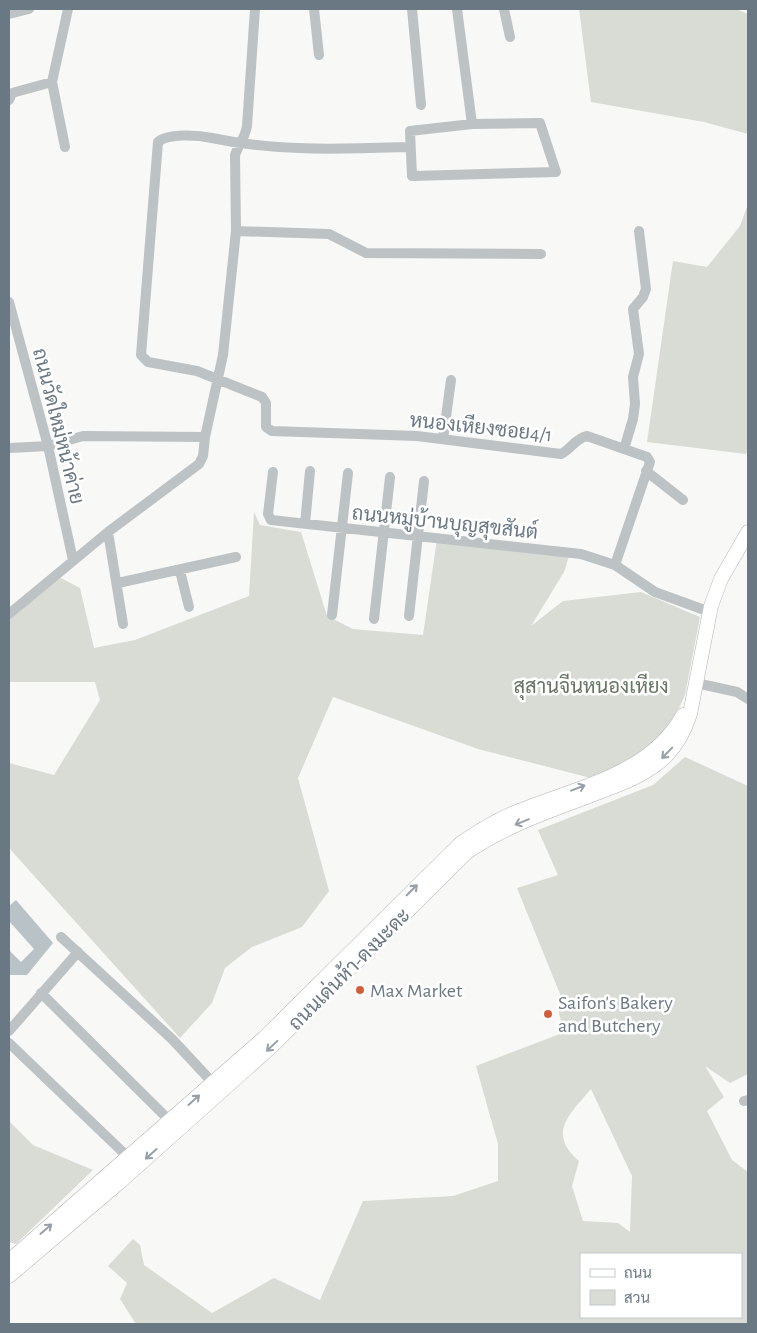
<svg xmlns="http://www.w3.org/2000/svg" width="757" height="1333" font-family="'Alegreya Sans',Sarabun,sans-serif">
<style>
.green{fill:#d8dcd5;fill-rule:evenodd}
.water{fill:#b9c3c7}
.lines{fill:none;stroke-linecap:round;stroke-linejoin:round}
.major-casing{stroke:#b1b6b9;stroke-width:15}
.minor{stroke:#bdc2c5;stroke-width:10}
.major{stroke:#fff;stroke-width:14}
.oneway{stroke:#97a0a8}
.poi-dot{fill:#d15f3c;stroke:#fff;stroke-width:2}
.labels{text-anchor:middle;stroke-width:5;stroke-linejoin:round;paint-order:stroke}
.street-label{font-size:20px;fill:#6a7883;stroke:#fff}
.park-label{font-size:20px;fill:#677664;stroke:#fff}
.poi-label{font-size:20px;fill:#6a7883;stroke:#fff;text-anchor:start}
</style>
<rect width="100%" height="100%" fill="#f8f8f6"/>
<path class="green" d="M579,9H736L748,14V134L704,122L591,102Z
M748,204V450L746,454L647,442L673,261L707,267L740,226Z
M254,512L260,525L301,532L327,616L353,629L423,635L437,539L570,553L564,572L531,626L563,601L641,592L700,617L685,695L673,721L657,741L633,761L591,778L478,749L333,697L298,778L329,891L302,927L252,947L225,968L212,1003L180,1038L9,848V763L54,775L100,700L95,682H9V614L55,575L80,588L94,648L135,640L249,596Z
M685,757L748,786V1074L730,1083L705,1066L724,1097L707,1111L732,1160L748,1172V1324H136L120,1299L127,1283L108,1266L133,1239L140,1245L144,1265L212,1313L274,1278L320,1300L363,1201L453,1196L498,1181V1144L476,1066L565,1032L559,1014L560,994L517,888L558,875L538,830L653,785ZM591,1089L632,1176L630,1232L618,1223L583,1221L572,1186L579,1161C547,1133 569,1115 591,1089ZM581,1254H741V1317H581Z
M9,1121L33,1145L93,1170L16,1244L9,1242Z"/>
<path class="water" d="M16,900L53,943L27,975H9V950L21,962L34,949L9,921V906Z"/>
<g class="lines">
<defs>
<path id="major" d="M9,1261L264,1038L460,844C477,832 495,821 514,813C573,788 650,776 683,715
M9,1276L121,1181L272,1046L467,852C505,826 549,811 592,795C617,785 646,776 666,756C678,744 685,730 690,714L711,606L721,579L748,532"/>
</defs>
<use href="#major" class="major-casing"/>
<path class="minor" d="M314,9L319,55
M412,9L421,105
M457,9L472,124L410,131L412,176L556,172L540,123L472,124
M504,9L510,37
M9,14L29,9
M52,82L65,147
M9,100L12,93L52,82L68,9
M410,147C343,149 278,152 212,138C198,135 168,133 158,142L141,355L148,362L197,371L262,397L266,403V427L272,431L417,436L561,454C571,449 576,438 587,436L647,457L650,462L615,565
M236,231L329,234L366,253L541,254
M9,302L48,446L73,560
M443,439L451,380
M9,448L48,446L83,436L205,437
M624,449L633,419L635,404L633,377L639,354L633,309L643,297L646,289L639,231
M646,471L683,500
M273,472L268,514L271,520L581,554L615,565L655,592L710,612
M305,524L310,471
M108,532L123,624
M180,571L189,607
M118,583L236,557
M9,614L108,532L199,464L203,456L205,437L223,355L236,231L235,155C239,144 245,138 247,126L255,9
M332,615L348,473
M409,616L424,481
M374,619L390,477
M696,683L737,692L748,699
M61,937L172,1039L213,1083
M41,993L170,1121
M9,1031L78,952
M9,1043L129,1158
M744,1101L748,1100"/>
<use href="#major" class="major"/>
</g>
<defs><path id="oneway-shaft" d="M-6 0H5M1.5-3L5.5 0L1.5 3" fill="none" stroke-width="1.6" stroke-linecap="round" stroke-linejoin="round" transform="scale(1.25)"/></defs>
<g class="oneway">
<use href="#oneway-shaft" transform="translate(667 753) rotate(134)"/>
<use href="#oneway-shaft" transform="translate(578 788) rotate(-21)"/>
<use href="#oneway-shaft" transform="translate(522 822) rotate(158)"/>
<use href="#oneway-shaft" transform="translate(412 890) rotate(-45)"/>
<use href="#oneway-shaft" transform="translate(272 1046) rotate(137)"/>
<use href="#oneway-shaft" transform="translate(194 1100) rotate(-42)"/>
<use href="#oneway-shaft" transform="translate(151 1154) rotate(138)"/>
<use href="#oneway-shaft" transform="translate(46 1229) rotate(-41)"/>
</g>
<g class="poi-dot">
<circle cx="360" cy="990" r="5"/>
<circle cx="548" cy="1014" r="5"/>
</g>
<g class="labels">
<g class="street-label">
<text transform="translate(59 426) rotate(76)" y="7">ถนนวัดใหม่หน้าค่าย</text>
<text transform="translate(481 427) rotate(6)" y="7">หนองเหียงซอย4/1</text>
<text transform="translate(445 522) rotate(6)" y="7">ถนนหมู่บ้านบุญสุขสันต์</text>
<text transform="translate(349 969) rotate(-45)" y="7">ถนนเด่นห้า-ดงมะดะ</text>
</g>
<g class="park-label">
<text x="591" y="693">สุสานจีนหนองเหียง</text>
</g>
<g class="poi-label">
<text x="370" y="997">Max Market</text>
<text x="558" y="1009">Saifon's Bakery<tspan x="558" dy="23">and Butchery</tspan></text>
</g>
</g>
<rect width="757" height="1333" fill="none" stroke="#6a7883" stroke-width="20"/>
<rect x="580" y="1253" width="162" height="65" fill="#ffffff" stroke="#c3c9cd"/>
<rect x="590" y="1269" width="25" height="8" fill="#ffffff" stroke="#c3c9cd"/>
<text x="624" y="1278" font-size="15" fill="#6a7883">ถนน</text>
<rect x="590" y="1290" width="25" height="15" fill="#d8dcd5" stroke="#c3c9cd"/>
<text x="624" y="1303" font-size="15" fill="#6a7883">สวน</text>
</svg>
